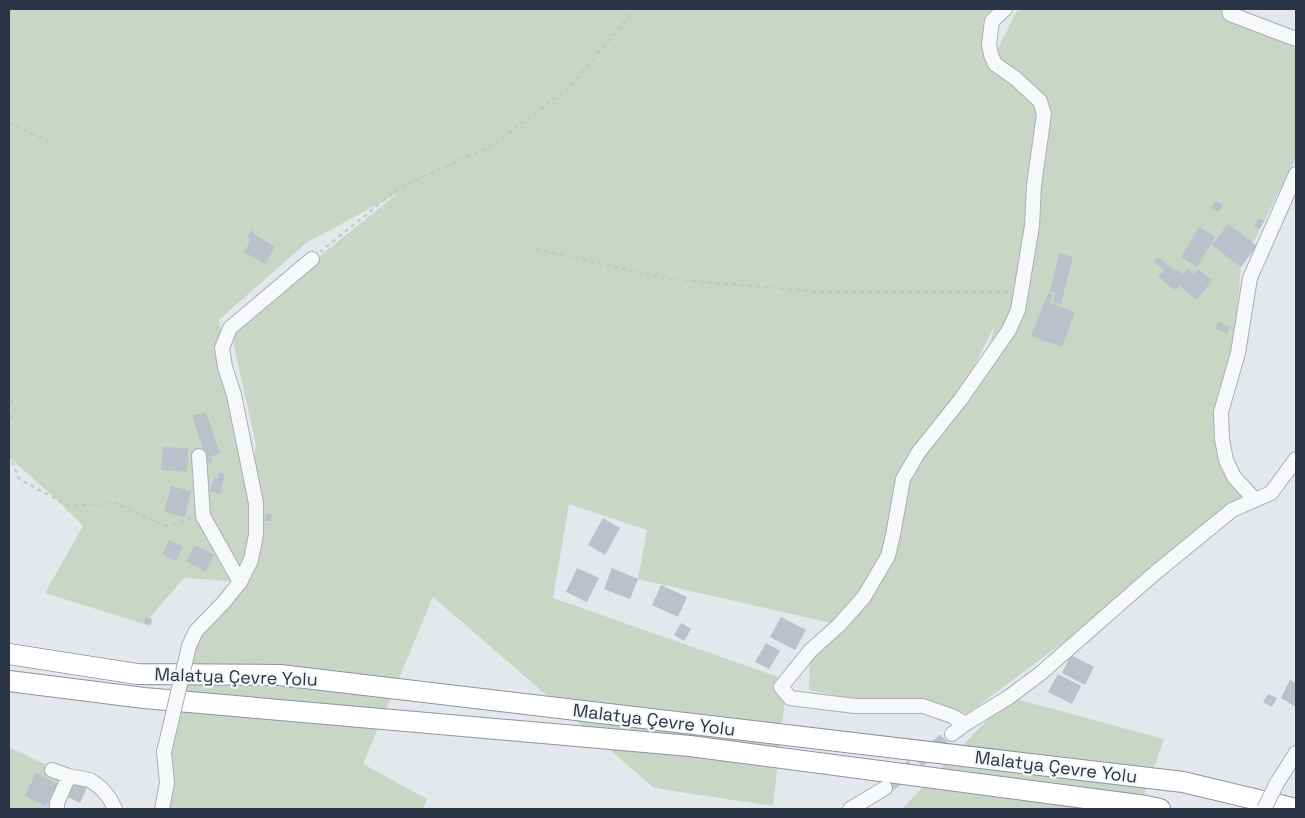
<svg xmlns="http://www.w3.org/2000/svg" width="1305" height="818" font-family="'Space Grotesk',sans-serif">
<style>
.green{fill:#c9d6c5;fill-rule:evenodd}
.building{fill:#bbc0ca}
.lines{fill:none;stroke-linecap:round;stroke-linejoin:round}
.minor-tunnel{stroke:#bfc3cb;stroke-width:14;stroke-dasharray:14 7;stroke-linecap:butt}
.minor-casing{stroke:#a9aeb7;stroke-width:16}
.highway-casing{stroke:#8b94a3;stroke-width:22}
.path{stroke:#c2c5cb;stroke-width:2;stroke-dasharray:4 4;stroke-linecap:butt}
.minor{stroke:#f7f8fa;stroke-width:14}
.highway{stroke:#fff;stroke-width:20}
.minor-bridge-casing{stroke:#a9aeb7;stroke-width:16;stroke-linecap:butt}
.minor-bridge{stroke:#f7f8fa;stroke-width:14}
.labels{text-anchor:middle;stroke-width:4.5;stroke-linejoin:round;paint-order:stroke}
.street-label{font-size:18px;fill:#2b3445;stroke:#f4f6f9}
</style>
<rect width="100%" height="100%" fill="#e4e7ec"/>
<path class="green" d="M9,9H1008L989,44L996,53L1016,12L1025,9H1217L1296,39V158L1241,267L1231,381L1222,439L1255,500L967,714L915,698H846L809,690L810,651L836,624L638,579L647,530L569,504L553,598L787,680L773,806L654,788L433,597L363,764L427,799L423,809H154L167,783L189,646L224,602L230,581L184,578L144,624L45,593L83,526L57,500L9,457ZM397,194L230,328L256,445L248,488L219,320L306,243ZM994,327L983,373L947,420Z
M1009,697L1164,739L1139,809H902Z
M9,747L69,776L57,809H9Z"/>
<path class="building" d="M1215,201L1223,205L1219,212L1211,208Z
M1259,218L1264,221L1259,229L1254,226Z
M1228,224L1257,246L1241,267L1212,245Z
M1199,227L1215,237L1197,267L1181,257Z
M251,230L254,233V234L275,247L265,264L244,252L251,240L247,237Z
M1059,253L1073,257L1061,304L1053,302L1055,292L1050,291Z
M1158,257L1175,271L1177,269L1184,274L1188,269L1194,274L1198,269L1212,280L1197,300L1179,286L1175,290L1158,277L1164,270L1154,262Z
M1048,293L1053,295L1050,303L1075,312L1062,347L1031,336Z
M1218,322L1230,327L1227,334L1215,328Z
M206,412L220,453L207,458H212V463H206V458L192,416Z
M163,447L188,448L187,472L161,470Z
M219,472L225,474L220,494L210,491L214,478L217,479Z
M171,486L191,491L185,517L164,512Z
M266,514H272L271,521H265Z
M603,518L620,528L605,555L588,545Z
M169,540L183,546L176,561L162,554Z
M195,545L214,555L205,572L186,561Z
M577,568L599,578L587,602L566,592Z
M612,568L638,579L630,599L604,589Z
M661,585L687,597L678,617L652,605Z
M146,617L152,619L151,625L144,624Z
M781,617L806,630L795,650L770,637Z
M681,623L691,629L684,641L674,635Z
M766,643L780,651L769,669L755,662Z
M1071,655L1094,667L1085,685L1062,673Z
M1058,674L1081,686L1072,704L1048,692Z
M1290,680L1296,683V707L1281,698Z
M1268,694L1277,698L1272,707L1263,702Z
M36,773L57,784L46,806L25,796Z
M74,780L87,787L80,803L66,796Z"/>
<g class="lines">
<path class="minor-tunnel" d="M885,788L952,734"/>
<defs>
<path id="minor" d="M1229,9L1230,14L1296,39
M199,456L203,516L240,582
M1255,500L1234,477L1226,460L1222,439L1221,412L1238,353L1250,278L1296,174
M189,646L196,631L224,602L240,582L251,560L256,535V503L234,395L225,367L222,348L230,328L312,259
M965,724L1009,697L1041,673L1155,573L1232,510L1271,493L1296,459
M952,734L965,724L952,716L923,706H855L790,698L781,687L810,651L839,625L864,597L888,556L893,535L903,479L918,453L961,399L1009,330L1018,310L1032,226L1034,185L1044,114L1040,101L1015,78L995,64L991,55L989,44L992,21L1005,9
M52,770L69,776L90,780L101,788L110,799L115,809
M1277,783L1296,753
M57,809V803L69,776
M162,809L167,783L164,752
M850,809L885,788"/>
<path id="highway" d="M9,654L137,674L280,675L1183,782L1296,809
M9,681L144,698L690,746L1146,806L1160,809"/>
</defs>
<use href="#minor" class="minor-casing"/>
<use href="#highway" class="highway-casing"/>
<path class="path" d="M9,123L52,143
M536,249L669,279L822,292H1010
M320,252L399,188L493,145L569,88L635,9
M9,392L14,408L9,426
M9,454L19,479L69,506L115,503L165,526L191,519"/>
<use href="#minor" class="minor"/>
<use href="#highway" class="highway"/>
<defs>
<path id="minor-bridge" d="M164,752L189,646
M1264,809L1277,783"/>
</defs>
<use href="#minor-bridge" class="minor-bridge-casing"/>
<use href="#minor-bridge" class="minor-bridge"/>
</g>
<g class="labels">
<g class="street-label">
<text transform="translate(236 677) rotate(2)" y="6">Malatya Çevre Yolu</text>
<text transform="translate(654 720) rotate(7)" y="6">Malatya Çevre Yolu</text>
<text transform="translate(1056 767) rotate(7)" y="6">Malatya Çevre Yolu</text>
</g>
</g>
<rect width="1305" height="818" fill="none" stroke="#2b3445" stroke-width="20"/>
</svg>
